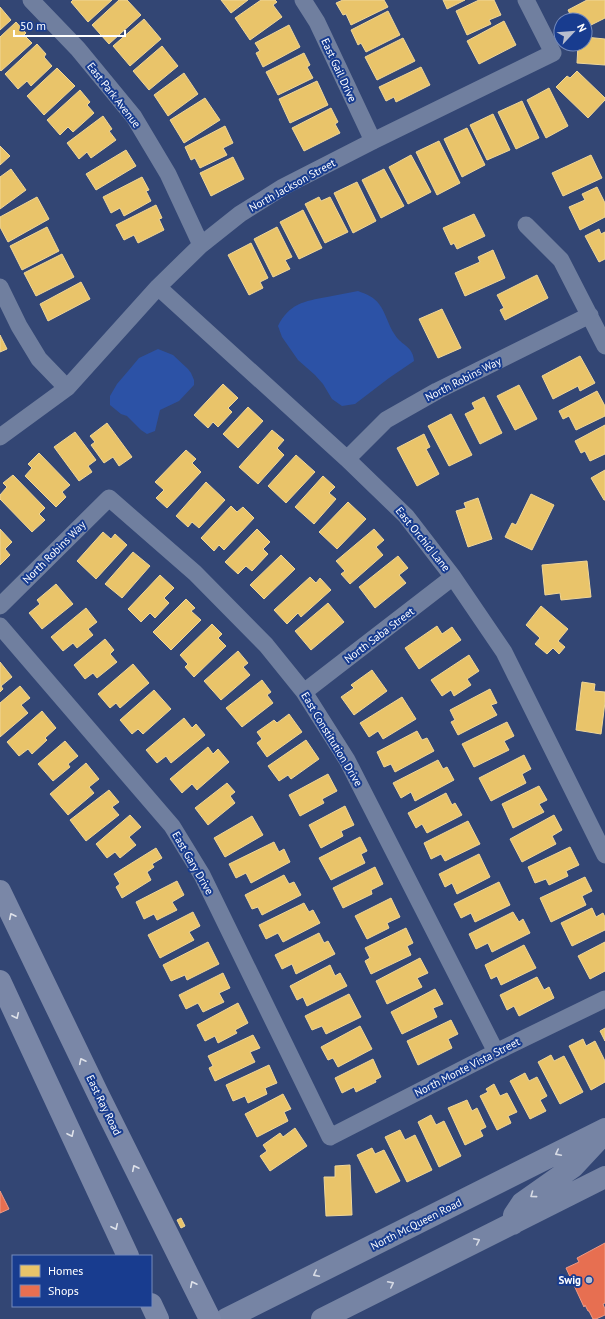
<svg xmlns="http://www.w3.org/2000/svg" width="605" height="1319" font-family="'PT Sans',sans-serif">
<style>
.green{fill:#2c52a6}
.homes{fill:#e9c46a;stroke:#f0d697}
.shops{fill:#e76f51;stroke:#ee9a85}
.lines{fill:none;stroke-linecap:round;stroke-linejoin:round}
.street{stroke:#707f9f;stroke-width:17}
.secondary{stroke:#7684a4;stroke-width:22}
.primary{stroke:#7a87a7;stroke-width:22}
.oneway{stroke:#dee1e9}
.oneway2{stroke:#d6dae4}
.poi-dot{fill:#b8bece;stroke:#183c8f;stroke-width:1.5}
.labels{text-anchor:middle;stroke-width:4;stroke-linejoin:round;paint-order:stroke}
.street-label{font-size:11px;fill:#fff;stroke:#183c8f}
.poi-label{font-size:11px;font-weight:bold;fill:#fff;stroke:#183c8f;text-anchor:end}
</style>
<rect width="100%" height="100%" fill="#334674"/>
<path class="green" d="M358,291C366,294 374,297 379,304C386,313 388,325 395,335C402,346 413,346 414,361L389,378L355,404L342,406L332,399L323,384L315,375L298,360L282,337L278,326C289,304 304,301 327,297C337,295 348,293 358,291Z
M158,349L173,355L188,369L191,373L194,380V385L179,401L160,410L155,431L147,434L141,430L127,416L121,414L110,405V396L117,384L129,370L139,358Z"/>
<path class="homes" d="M73,0H112L88,22L71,2Z
M119,0H127L141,15L109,44L92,25Z
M221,0H248L231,13Z
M261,0H275L277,2L273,5L282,17L250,40L235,18Z
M343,0H384L388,7L351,25L346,14L343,15L336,3Z
M443,0H465L447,9Z
M479,0H494L501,15L489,20L491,24L467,35L456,11Z
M587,0H605V18L585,28V20H573L568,10Z
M0,7L11,20L0,30Z
M388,11L400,35L366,52L361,43L358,45L351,30Z
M144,19L161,39L130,66L113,46Z
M504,21L516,45L479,64L467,41Z
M16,22L26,33L24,35L32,43L1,71L0,70V37Z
M289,25L300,47L263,67L256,53L260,51L255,43Z
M585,37L605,39V65L577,63L578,45H583V44H585Z
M403,38L415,61L377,80L365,57Z
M37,44L46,54L44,57L52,66L31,86L27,81L18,89L5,74Z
M162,46L178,66L149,90L133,71Z
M304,53L310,65L307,67L313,78L278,95L266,72Z
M421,67L430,85L396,102L394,97L386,101L379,87Z
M57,68L75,86L44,115L27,96Z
M577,71L605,98V100L588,118L556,87L567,76L570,78Z
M184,73L198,94L168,116L154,95Z
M317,81L328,105L290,123L279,99Z
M549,88L568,126L546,138L527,100Z
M80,90L90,102L87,105L94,113L73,132L68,127L60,135L47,120Z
M205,98L220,120L184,143L170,120Z
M522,101L539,138L516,149L498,112Z
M331,108L338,122L335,124L340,133L304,151L292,128Z
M493,114L510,150L487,160L470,125Z
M103,116L112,129L109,131L116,140L91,158L87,152L79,159L67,143Z
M225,126L233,143L223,148L227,155L200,168L195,158L191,160L185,147Z
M467,128L485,165L462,177L444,139Z
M439,141L460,183L437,195L416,152Z
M0,146L10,156L0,165Z
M126,150L136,166L96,190L86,174Z
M411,155L431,192L408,204L389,167Z
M591,155L602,178L563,196L552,173Z
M233,157L244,179L211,196L200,173Z
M11,169L26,190L0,209V177Z
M384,169L404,206L381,218L362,180Z
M142,177L149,190L146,191L151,201L124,216L120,208L111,213L103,197Z
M357,182L376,221L353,233L334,193Z
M597,187L605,203V217L580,230L569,207L585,200L582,194Z
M37,197L49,219L8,242L0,227V217Z
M319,197L321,201L330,197L348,232L325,243L305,204Z
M156,205L162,218L159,219L164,230L138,243L134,235L124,240L116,225Z
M303,210L322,248L299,259L280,222Z
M474,214L485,236L457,249L454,243L451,245L443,228Z
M47,227L59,251L22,270L10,246Z
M277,227L292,257L285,260L290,269L273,277L254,239Z
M599,229L601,234L605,232V259L599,262L585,236Z
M251,243L268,278L260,282L263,288L249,295L228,255Z
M493,250L505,278L465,296L455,273L480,262L478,257Z
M62,254L74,277L36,296L24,273Z
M537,275L548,298L505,320L500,310L504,308L497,295Z
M81,282L90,299L48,321L40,304Z
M442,309L461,348L438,358L419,319Z
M0,335L7,349L0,352Z
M580,356L595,383L580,391L578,386L553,399L542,376Z
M223,384L238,398L228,408L232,412L218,427L213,422L208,428L194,415Z
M519,385L537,419L515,430L497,396Z
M597,391L605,406V416L576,430L569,416L563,419L559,411Z
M484,397L502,433L480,444L465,414L475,409L472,403Z
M248,407L263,421L238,448L223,434Z
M451,414L472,455L449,466L428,426Z
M107,423L132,457L119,466L113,457L104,463L91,445L95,442L90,436Z
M605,425V454L590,461L585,451L581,453L575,441Z
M272,430L284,440L277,448L284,455L258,484L239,467Z
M75,432L96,460L88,466L92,472L79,481L54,447Z
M424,434L430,447L426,449L439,474L417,486L397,448Z
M186,450L196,459L192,463L201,472L167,508L156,498L164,490L155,482Z
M39,453L70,485L62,492L66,497L56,507L25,476L32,468L28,464Z
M296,455L315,472L286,503L268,486Z
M605,470V500H604L591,478Z
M13,475L45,508L39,514L45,520L32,532L0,499V495L7,487L3,483Z
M323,476L335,487L329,493L336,499L314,524L295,507Z
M206,482L225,500L199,528L192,522L188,527L176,516Z
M531,494L554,505L532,550L505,537L512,523L516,525Z
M478,498L492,539L468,547L456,511L466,508L464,503Z
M348,502L366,519L337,549L319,532Z
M231,506L237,512L243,507L254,518L224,550L219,545L214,551L201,538Z
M0,529L12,542L5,549L10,555L0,565Z
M257,529L270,542L263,549L268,554L252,571L246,566L238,574L225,562Z
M374,529L384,540L376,547L383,555L350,584L341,574L345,571L336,561Z
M103,532L111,539L115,534L127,545L96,579L77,561Z
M133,552L150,566L122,598L105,584Z
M281,555L295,569L264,599L250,585Z
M398,556L408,568L399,575L406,583L375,608L359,587Z
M587,561L591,597L561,600L560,593L545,595L542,565Z
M160,575L174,588L164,598L169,603L155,618L150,613L141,622L128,609Z
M310,577L316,583L320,578L331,590L301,617L298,613L287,624L274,610Z
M56,584L73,604L42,629L29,613L40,604L37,600Z
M186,599L195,608L191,611L201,620L171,650L153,632Z
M328,603L344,622L311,650L295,631Z
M541,606L568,629L558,641L565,647L559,654L553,648L547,654L535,644L540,638L526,625Z
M86,608L97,622L88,629L93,635L77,648L73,643L63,651L51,637Z
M212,624L222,634L218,638L226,646L194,677L185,667L188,664L180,655Z
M437,626L442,634L452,627L461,640L419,669L405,648Z
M105,639L114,650L110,654L117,662L97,678L93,673L85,679L74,665Z
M238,651L248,663L243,667L250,675L221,700L204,681Z
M469,655L479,671L467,679L471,685L454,696L451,690L442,696L431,680Z
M0,662L12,677L1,686L3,689L0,692Z
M133,664L149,683L120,708L116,703L110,708L98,694Z
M372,670L387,691L354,715L341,697L354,688L351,685Z
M262,680L271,692L267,695L273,703L242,727L226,708Z
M582,682L595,684L594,691L605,692V702L601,734L576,730Z
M20,686L30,698L21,705L28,713L0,737V703Z
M490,689L497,703L491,705L497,715L458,735L451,722L455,720L450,710Z
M154,690L171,709L143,734L138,729L132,734L120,720Z
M402,697L416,719L383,739L378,731L369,737L360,723Z
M42,711L56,728L45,738L47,740L32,754L28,749L19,756L7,742Z
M289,714L302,732L267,757L257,743L262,739L257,732L274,720L277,723Z
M184,718L192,728L196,724L205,735L171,763L166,756L157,763L146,750Z
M507,722L514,736L504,741L509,750L474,767L462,744Z
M417,731L422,740L427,738L434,751L395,772L391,764L384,767L377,752Z
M306,740L319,759L291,779L288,775L279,781L268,766Z
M65,741L78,756L68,764L70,767L53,781L38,764Z
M208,747L213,754L218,749L229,762L197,790L192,784L182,793L170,779Z
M524,755L531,769L522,774L526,783L491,801L479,778Z
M438,760L443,769L447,767L454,780L415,801L411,792L401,798L393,783Z
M86,763L99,779L89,787L94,793L68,815L50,794Z
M328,774L337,791L322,799L324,803L300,816L289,795Z
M227,783L235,792L230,796L235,803L208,825L195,808Z
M539,786L547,800L539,804L544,812L513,828L502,804Z
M109,790L119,802L112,807L119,815L86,841L70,820Z
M446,793L452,805L455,803L462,815L427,833L422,824L416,828L408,813Z
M345,806L354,825L341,831L343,836L321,848L309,825Z
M130,815L141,827L129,837L136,845L120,858L115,852L107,858L96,844Z
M554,815L562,830L552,836L556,844L522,862L510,839Z
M252,816L263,835L225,857L214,838Z
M468,821L480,844L445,861L441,854L431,859L424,843Z
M360,837L367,851L361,854L365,863L331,880L319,858Z
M274,842L279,852L284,849L290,862L251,883L246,873L236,878L229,864Z
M570,847L579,865L566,871L568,876L549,885L546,879L535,883L528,867Z
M156,848L162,858L152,864L154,867L147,872L151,880L122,898L116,887L120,884L114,874Z
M479,854L490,877L457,894L452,883L445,887L439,874Z
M375,867L383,884L371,890L372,894L343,908L333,888Z
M284,875L289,884L294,882L301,895L262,915L258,907L252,909L245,895Z
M585,877L592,891L582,896L586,905L551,922L540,898Z
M177,881L184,895L172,902L177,910L157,920L154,914L144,919L136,902Z
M499,882L510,905L475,922L471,913L461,918L454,904Z
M391,898L400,917L387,923L389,928L367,939L355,916Z
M304,903L309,912L313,910L320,923L283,942L278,933L266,939L259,925Z
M592,908L596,917L603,913L605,917V930L572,946L561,923Z
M193,912L200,926L189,932L194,940L160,958L148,935Z
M513,912L519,922L523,919L530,933L492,952L488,943L476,949L469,934Z
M406,928L413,943L407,946L411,955L371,974L365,961L370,958L365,948Z
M319,933L324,943L328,941L335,954L296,974L292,964L282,969L275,955Z
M208,942L219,964L187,980L185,975L171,981L163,965Z
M605,942V971L590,979L578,956Z
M524,945L536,968L501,985L497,976L491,979L485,965Z
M420,958L428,973L417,978L422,987L387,1004L376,981Z
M330,965L335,976L340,973L347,986L307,1006L303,997L297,1000L290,986Z
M223,973L230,988L219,993L224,1002L203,1012L198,1003L186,1009L179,995Z
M537,977L544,990L549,987L554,998L519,1016L514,1006L507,1010L500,995Z
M435,989L443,1004L433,1008L437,1017L402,1034L391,1012Z
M349,994L361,1017L326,1034L322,1026L312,1030L305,1016Z
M238,1003L248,1023L235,1030L237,1033L218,1043L215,1036L205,1041L197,1025Z
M451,1020L458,1034L448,1039L452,1048L418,1065L407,1041Z
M360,1026L372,1049L338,1067L333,1058L328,1060L321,1047Z
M605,1028V1041L600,1031Z
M253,1035L260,1048L250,1052L255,1062L215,1081L209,1068L213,1066L208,1056Z
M583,1039L586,1046L595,1041L605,1061V1082L591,1090L569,1046Z
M551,1055L554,1061L564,1056L583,1092L560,1104L538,1062Z
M373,1059L381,1077L375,1080L376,1082L356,1092L354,1087L342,1093L335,1078Z
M269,1065L277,1083L265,1088L267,1094L248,1103L245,1096L233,1101L226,1085Z
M525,1073L529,1081L537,1077L547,1096L540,1100L546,1111L530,1119L510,1081Z
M494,1084L500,1096L507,1093L517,1112L508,1116L511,1123L497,1130L480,1096L488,1092L486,1089Z
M283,1094L291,1109L284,1112L288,1121L257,1137L245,1114Z
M467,1100L472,1111L477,1108L486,1127L480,1130L483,1136L465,1145L448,1108Z
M431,1115L436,1125L444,1121L461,1156L439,1167L418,1122Z
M295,1128L307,1146L270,1171L260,1156L267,1151L263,1145L280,1133L283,1137Z
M400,1130L405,1140L415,1135L432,1170L407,1182L385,1137Z
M372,1148L375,1154L384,1150L400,1181L376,1193L357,1155Z
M350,1165L352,1215L326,1216L324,1177H335V1166Z
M181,1218L185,1226L181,1228L177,1220Z"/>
<path class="shops" d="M0,1191L9,1209L0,1213Z
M605,1243V1303L603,1304L605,1309V1315L596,1319H593L589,1311H588L585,1305L584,1307L566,1268L579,1262L577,1258Z"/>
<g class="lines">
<path class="street" d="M31,0L78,49L134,117L168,174L201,245
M303,0L317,22L373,141
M526,225L561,260L605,346
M0,287L19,326L39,359L67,388
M158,287L347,459L406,516L453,577L504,652L605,855
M0,437L67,388L158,287L201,245L240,214L283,187L373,141L553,53L526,0
M347,459L386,420L437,391L590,315
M0,606L109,498L195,573L266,645L304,692L347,760L496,1052
M0,626L172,826L202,875L330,1137L496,1052L605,999
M304,692L453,577"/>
<path class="secondary" d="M513,1224L514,1215L522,1203L573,1167L601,1137
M226,1319L605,1129
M322,1319L605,1177"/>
<path class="primary" d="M0,891L99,1096L210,1319
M0,981L128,1256
M151,1304L158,1319"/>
</g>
<defs><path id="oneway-chevron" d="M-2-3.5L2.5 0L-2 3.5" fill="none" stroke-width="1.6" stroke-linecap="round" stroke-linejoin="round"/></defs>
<g class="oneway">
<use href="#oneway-chevron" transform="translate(12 916) rotate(-116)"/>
<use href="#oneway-chevron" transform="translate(16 1016) rotate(65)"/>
<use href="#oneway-chevron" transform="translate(82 1061) rotate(-116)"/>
<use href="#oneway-chevron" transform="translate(71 1134) rotate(65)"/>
<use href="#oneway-chevron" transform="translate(135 1168) rotate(-116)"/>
<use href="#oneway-chevron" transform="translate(115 1227) rotate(65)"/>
<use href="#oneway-chevron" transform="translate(193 1284) rotate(-116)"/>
</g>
<g class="oneway2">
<use href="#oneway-chevron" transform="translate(558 1153) rotate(153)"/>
<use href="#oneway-chevron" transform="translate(533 1195) rotate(144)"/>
<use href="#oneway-chevron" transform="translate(477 1241) rotate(-26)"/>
<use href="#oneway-chevron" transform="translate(316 1274) rotate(153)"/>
<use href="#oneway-chevron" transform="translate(391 1284) rotate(-27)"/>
</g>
<circle class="poi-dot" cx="589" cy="1280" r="4"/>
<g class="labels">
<g class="street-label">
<text transform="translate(339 70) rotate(65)" y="4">East Gail Drive</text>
<text transform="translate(114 95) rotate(52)" y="4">East Park Avenue</text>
<text transform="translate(292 185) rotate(-29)" y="4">North Jackson Street</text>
<text transform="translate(463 379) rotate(-27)" y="4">North Robins Way</text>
<text transform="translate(423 539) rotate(51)" y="4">East Orchid Lane</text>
<text transform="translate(54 552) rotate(-45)" y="4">North Robins Way</text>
<text transform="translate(379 635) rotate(-37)" y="4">North Saba Street</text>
<text transform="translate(332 739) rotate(59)" y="4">East Constitution Drive</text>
<text transform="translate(193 863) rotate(60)" y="4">East Gary Drive</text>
<text transform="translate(467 1067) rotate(-27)" y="4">North Monte Vista Street</text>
<text transform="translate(104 1105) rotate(64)" y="4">East Ray Road</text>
<text transform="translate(416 1224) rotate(-27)" y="4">North McQueen Road</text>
</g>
<g class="poi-label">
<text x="581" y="1284">Swig</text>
</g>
</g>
<rect x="12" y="1255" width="140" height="52" fill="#183c8f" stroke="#748abc"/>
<rect x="20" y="1265" width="20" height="12" fill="#e9c46a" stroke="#748abc"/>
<text x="48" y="1275" font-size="12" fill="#ffffff">Homes</text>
<rect x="20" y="1285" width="20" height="12" fill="#e76f51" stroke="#748abc"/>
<text x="48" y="1295" font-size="12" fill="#ffffff">Shops</text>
<g transform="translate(573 32) rotate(64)"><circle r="19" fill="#183c8f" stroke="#748abc"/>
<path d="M0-3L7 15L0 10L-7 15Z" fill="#b8bece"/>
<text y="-6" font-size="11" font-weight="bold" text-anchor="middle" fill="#ffffff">N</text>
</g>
<path d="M14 30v6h111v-6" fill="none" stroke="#ffffff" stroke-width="2"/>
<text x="20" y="30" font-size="12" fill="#ffffff" stroke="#183c8f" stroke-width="3" paint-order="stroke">50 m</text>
</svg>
